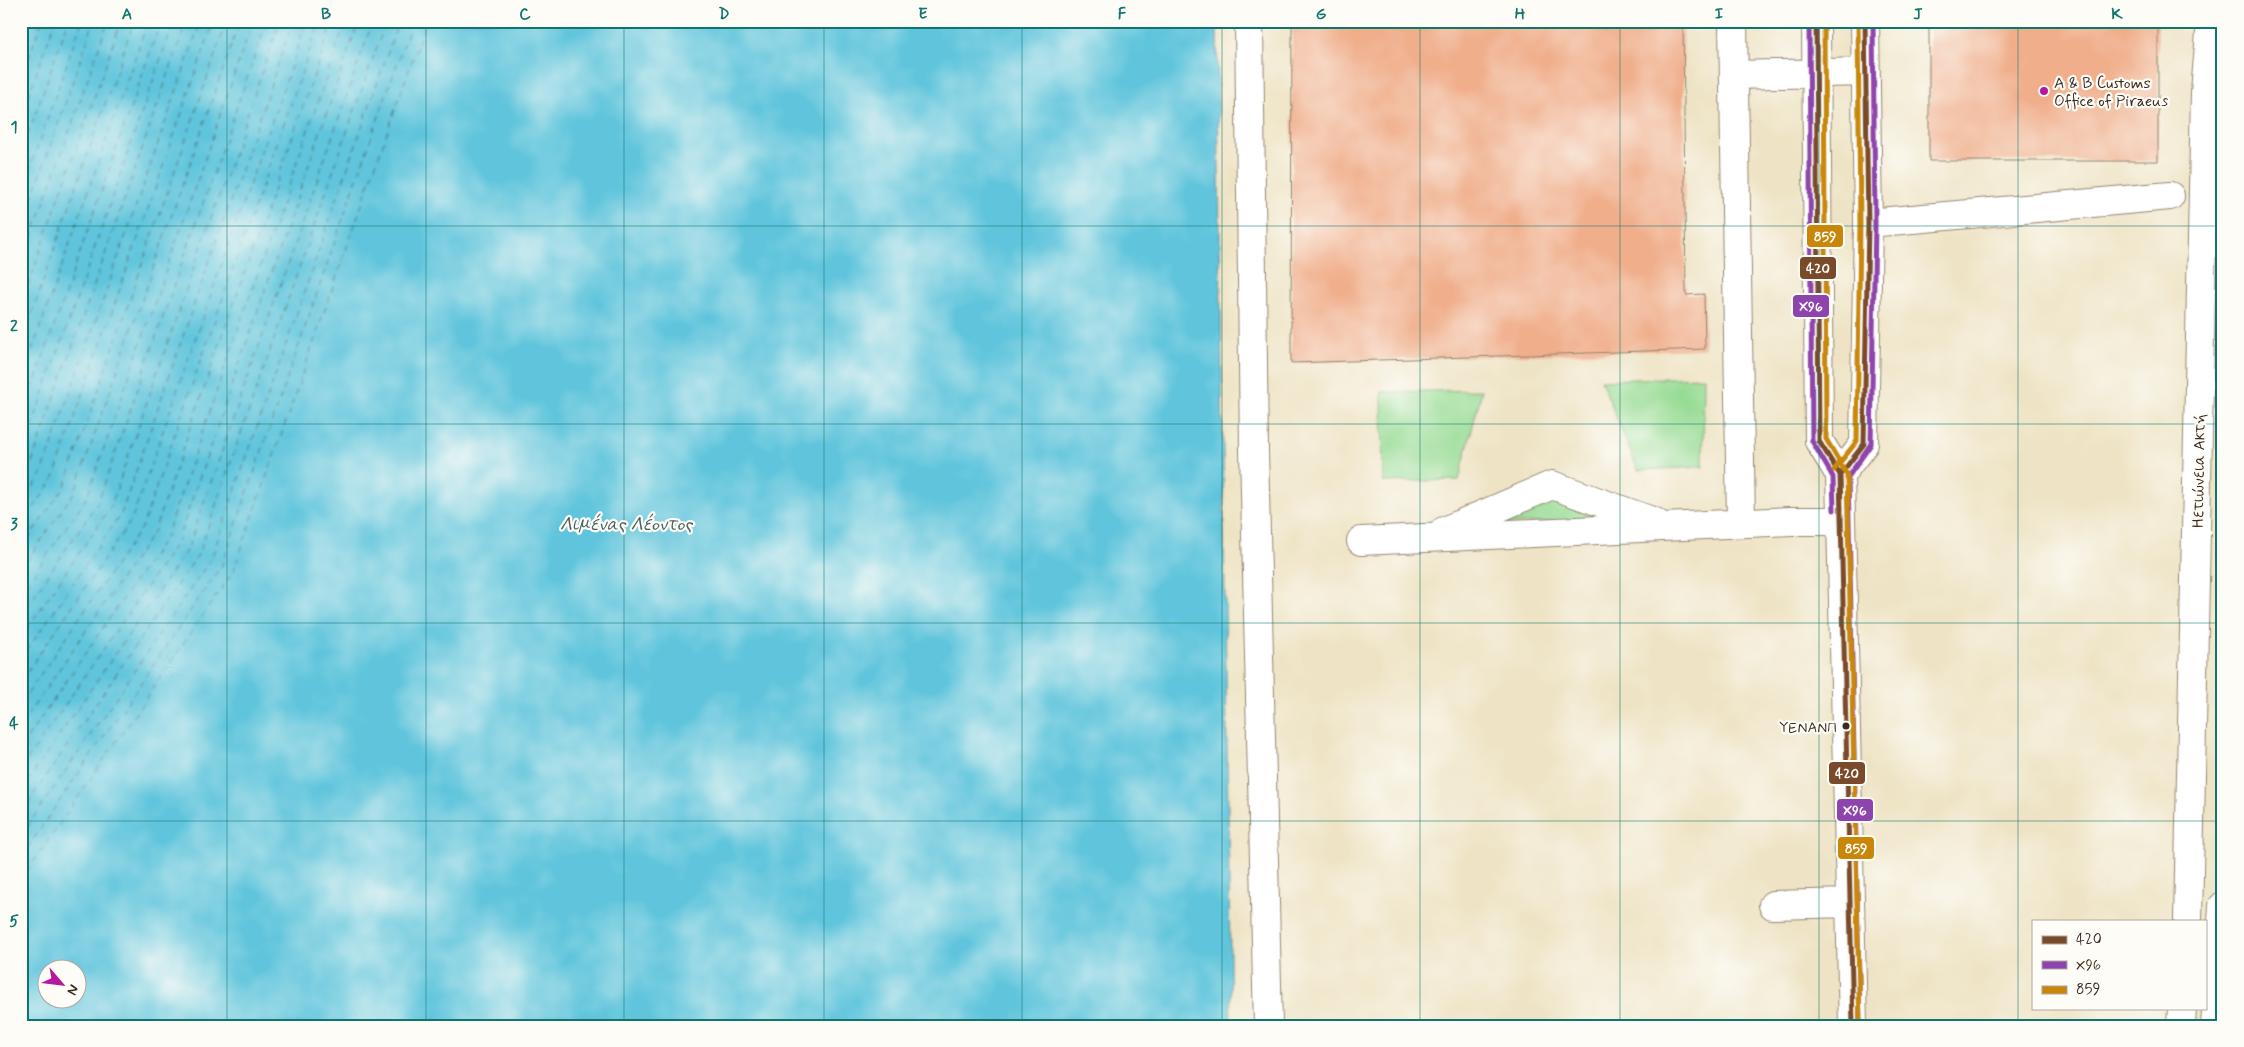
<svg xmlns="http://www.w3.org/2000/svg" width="2244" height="1047" font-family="Mynerve,sans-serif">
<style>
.green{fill:#97db94;stroke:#698259}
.water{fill:#5ec4dc;stroke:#4c777d;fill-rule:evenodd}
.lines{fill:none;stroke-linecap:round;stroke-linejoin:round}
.ferry{stroke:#476060;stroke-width:1;stroke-dasharray:6 5;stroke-linecap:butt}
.building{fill:#f0ae8b}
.minor-casing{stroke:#948671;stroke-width:30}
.major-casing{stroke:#948671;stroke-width:30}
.minor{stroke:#fff;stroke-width:28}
.major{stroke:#fff;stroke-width:28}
.bus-1-casing{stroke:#fdfcf7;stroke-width:9}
.bus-2-casing{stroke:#fdfcf7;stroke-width:9}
.bus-3-casing{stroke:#fdfcf7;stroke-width:9}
.bus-1{stroke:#7a4b2a;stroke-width:5}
.bus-2{stroke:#8e44ad;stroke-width:5}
.bus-3{stroke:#c88708;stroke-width:5}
.grid{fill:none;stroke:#0f766e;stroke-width:1;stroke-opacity:0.55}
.poi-dot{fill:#b5179e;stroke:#fdfcf7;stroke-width:2}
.bus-dot{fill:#3b2a1e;stroke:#fdfcf7;stroke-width:2}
.labels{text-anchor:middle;stroke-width:4.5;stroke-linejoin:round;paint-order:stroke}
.bus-label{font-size:15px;fill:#3b2a1e;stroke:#fdfcf7;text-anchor:end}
.poi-label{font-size:16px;fill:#3b2a1e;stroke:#fdfcf7;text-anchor:start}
.street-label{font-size:16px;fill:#3b2a1e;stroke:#fdfcf7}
.water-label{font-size:18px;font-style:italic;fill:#476060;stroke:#fdfcf7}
.line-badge{stroke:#fdfcf7;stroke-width:2}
.badge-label{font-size:14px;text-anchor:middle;font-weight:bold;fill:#fff}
.neatline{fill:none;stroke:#0f766e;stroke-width:2}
.grid-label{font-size:16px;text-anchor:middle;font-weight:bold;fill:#0f766e}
</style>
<rect width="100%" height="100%" fill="#fdfcf7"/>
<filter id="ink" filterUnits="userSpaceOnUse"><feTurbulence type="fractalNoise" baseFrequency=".02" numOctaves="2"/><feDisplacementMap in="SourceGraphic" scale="10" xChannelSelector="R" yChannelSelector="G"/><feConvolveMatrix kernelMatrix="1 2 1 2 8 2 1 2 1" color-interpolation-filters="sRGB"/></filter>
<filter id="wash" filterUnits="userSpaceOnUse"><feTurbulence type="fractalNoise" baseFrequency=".0096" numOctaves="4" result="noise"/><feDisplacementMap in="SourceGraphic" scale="20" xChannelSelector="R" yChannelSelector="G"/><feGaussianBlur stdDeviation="1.12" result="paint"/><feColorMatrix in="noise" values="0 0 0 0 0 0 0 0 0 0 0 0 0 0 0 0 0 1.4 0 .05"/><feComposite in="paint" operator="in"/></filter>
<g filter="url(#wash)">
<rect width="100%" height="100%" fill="#eee3c4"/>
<path class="green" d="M1704,377L1703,467L1638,470L1601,380Z
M1482,390L1459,480L1383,482L1382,392Z
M1550,497L1623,518L1474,526Z"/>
<path class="water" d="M21,21H1217L1231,1026H21ZM48,970H78V1000H48Z"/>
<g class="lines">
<path class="ferry" d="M21,41L28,21
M21,79L42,21
M21,117L55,21
M21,155L68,21
M21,193L82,21
M21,230L94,21
M21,269L108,21
M21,306L121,21
M21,345L134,21
M21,382L148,21
M21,421L161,21
M21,458L174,21
M21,482L30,468L187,21
M21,505L42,474L201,21
M21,526L53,480L214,21
M21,549L65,486L227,21
M21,570L75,491L240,21
M21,593L87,497L253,21
M21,615L98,502L267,21
M21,637L110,508L280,21
M21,659L121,514L293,21
M21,681L132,519L307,21
M21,703L143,525L320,21
M21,725L154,531L333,21
M21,747L166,536L346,21
M21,769L177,542L359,21
M21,791L188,548L373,21
M21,813L199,553L386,21
M21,836L211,559L399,21
M21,857L222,565L412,21
M21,880L234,570L426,21"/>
</g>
<g id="blocks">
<path class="building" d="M1292,21H1683L1686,295L1704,294L1705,349L1291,363Z
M1929,21H2158V161H1929Z"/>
</g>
</g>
<g filter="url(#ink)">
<use href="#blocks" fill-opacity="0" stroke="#948671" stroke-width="1"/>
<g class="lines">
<defs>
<path id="minor" d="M1249,21L1254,450L1268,1026
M1733,21L1741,523
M1816,21L1819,441L1840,475L1853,1026
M1734,75L1865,72
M1868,223L2170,196
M1840,475L1864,444L1868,223L1865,21
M1444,531L1552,485L1655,522
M1361,541L1791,521H1841
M1773,905L1849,903"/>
<path id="major" d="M2188,921L2205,92L2211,21
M2181,1026L2182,1008
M2215,1026L2223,906"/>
</defs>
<use href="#minor" class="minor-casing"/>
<use href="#major" class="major-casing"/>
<use href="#minor" class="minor"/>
<use href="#major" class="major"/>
<defs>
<path id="bus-1" d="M1816,21L1819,441L1840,475L1841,510
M1853,1026L1840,475L1864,444L1868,223L1865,21"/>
<path id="bus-2" d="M1809,21L1812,441L1833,477L1834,510
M1860,1026L1848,477L1871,444L1875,223L1873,21"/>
<path id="bus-3" d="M1824,21L1826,439L1847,475L1860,1026
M1834,470L1857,441L1860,223L1858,21"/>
</defs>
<use href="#bus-1" class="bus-1-casing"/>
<use href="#bus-2" class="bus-2-casing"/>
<use href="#bus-3" class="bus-3-casing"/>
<use href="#bus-1" class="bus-1"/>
<use href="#bus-2" class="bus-2"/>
<use href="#bus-3" class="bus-3"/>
</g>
</g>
<path class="grid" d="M227,21V1026M426,21V1026M624,21V1026M824,21V1026M1022,21V1026M1222,21V1026M1420,21V1026M1620,21V1026M1819,21V1026M2018,21V1026M21,226H2223M21,424H2223M21,623H2223M21,821H2223"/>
<circle class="poi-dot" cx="2044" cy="91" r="5"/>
<circle class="bus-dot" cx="1846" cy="726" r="4.5"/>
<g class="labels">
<g class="bus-label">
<text x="1837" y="732">ΥΕΝΑΝΠ</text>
</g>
<g class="poi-label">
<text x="2054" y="88">A &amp; B Customs<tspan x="2054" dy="18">Office of Piraeus</tspan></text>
</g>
<g class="street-label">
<text transform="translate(2198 471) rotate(-89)" y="6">Ηετιώνεια Ακτή</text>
</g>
<g class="water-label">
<text x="626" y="530">Λιμένας Λέοντος</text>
</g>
</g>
<g class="line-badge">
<rect x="1806" y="224" width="38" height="24" rx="5" fill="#c88708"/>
<rect x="1799" y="256" width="38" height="24" rx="5" fill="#7a4b2a"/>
<rect x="1792" y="294" width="38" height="24" rx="5" fill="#8e44ad"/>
<rect x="1828" y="761" width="38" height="24" rx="5" fill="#7a4b2a"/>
<rect x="1836" y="798" width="38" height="24" rx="5" fill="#8e44ad"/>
<rect x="1837" y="836" width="38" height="24" rx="5" fill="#c88708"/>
</g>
<g class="badge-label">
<text x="1825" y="241">859</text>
<text x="1818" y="273">420</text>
<text x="1811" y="311">Χ96</text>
<text x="1847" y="778">420</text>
<text x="1855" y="815">Χ96</text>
<text x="1856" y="853">859</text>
</g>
<rect width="2244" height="1047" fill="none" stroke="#fdfcf7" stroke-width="55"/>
<rect x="2032" y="920" width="175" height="90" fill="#fdfcf7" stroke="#afa8a0"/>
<rect x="2042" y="936" width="25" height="8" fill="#7a4b2a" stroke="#afa8a0"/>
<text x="2076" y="944" font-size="15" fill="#3b2a1e">420</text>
<rect x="2042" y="961" width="25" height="8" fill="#8e44ad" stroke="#afa8a0"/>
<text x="2076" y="970" font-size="15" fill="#3b2a1e">Χ96</text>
<rect x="2042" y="986" width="25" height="8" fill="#c88708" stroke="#afa8a0"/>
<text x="2076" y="994" font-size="15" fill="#3b2a1e">859</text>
<g transform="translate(62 984) rotate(118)"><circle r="24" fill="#fdfcf7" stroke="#afa8a0"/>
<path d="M0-4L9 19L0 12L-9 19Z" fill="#b5179e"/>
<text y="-8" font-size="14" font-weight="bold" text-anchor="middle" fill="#3b2a1e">N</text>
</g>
<rect x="28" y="28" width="2188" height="992" class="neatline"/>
<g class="grid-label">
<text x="127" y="19">A</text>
<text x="326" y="19">B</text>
<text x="525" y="19">C</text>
<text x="724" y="19">D</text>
<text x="923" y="19">E</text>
<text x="1122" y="19">F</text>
<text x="1321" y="19">G</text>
<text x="1520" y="19">H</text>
<text x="1719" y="19">I</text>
<text x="1918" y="19">J</text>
<text x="2117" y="19">K</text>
<text x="14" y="132">1</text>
<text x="14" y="331">2</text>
<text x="14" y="529">3</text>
<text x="14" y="728">4</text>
<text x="14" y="926">5</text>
</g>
</svg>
